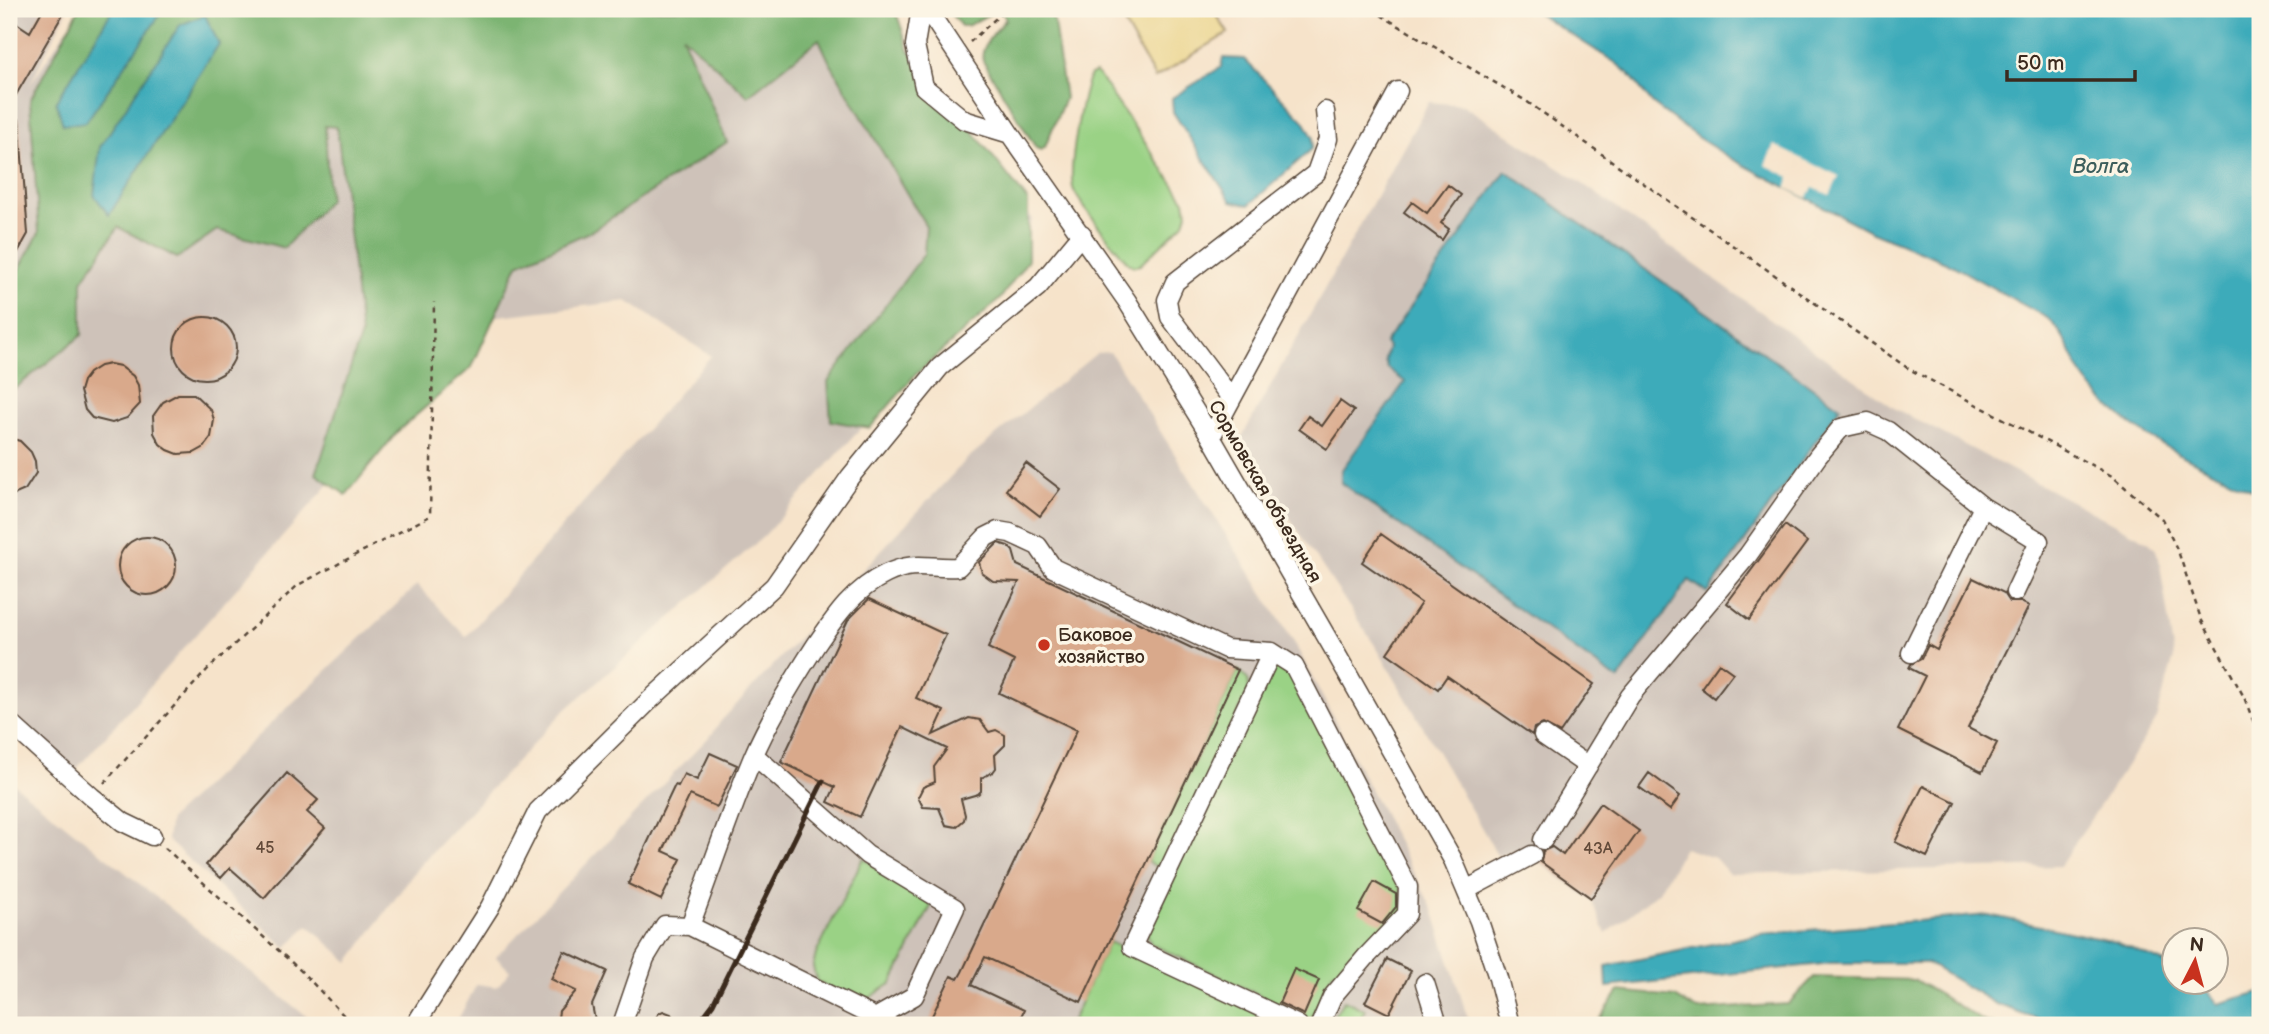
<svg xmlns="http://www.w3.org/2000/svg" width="2269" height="1034" font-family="'Balsamiq Sans',sans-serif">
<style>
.industrial{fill:#cec2b9}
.green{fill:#9ad285;stroke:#6a7e52;stroke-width:2}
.forest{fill:#7bb472;stroke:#5b6f48;stroke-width:2}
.sand{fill:#eeda9e;stroke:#94825e;stroke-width:2}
.water{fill:#3dabba;stroke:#3c6a6c;stroke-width:2}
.pier{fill:#f6e3ca}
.building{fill:#d9a98b}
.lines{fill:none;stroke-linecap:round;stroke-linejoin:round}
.minor-casing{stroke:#574638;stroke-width:21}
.path{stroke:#574638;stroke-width:2.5;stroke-dasharray:5 5;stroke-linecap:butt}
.minor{stroke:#fff;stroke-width:18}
.rail{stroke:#3b2a1e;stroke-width:5}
.poi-dot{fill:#c8321e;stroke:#fcf5e5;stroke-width:2.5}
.labels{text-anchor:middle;stroke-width:7;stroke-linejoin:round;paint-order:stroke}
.number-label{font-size:16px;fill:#624a39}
.street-label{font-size:19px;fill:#3b2a1e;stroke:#fcf5e5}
.poi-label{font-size:19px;fill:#3b2a1e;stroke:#fcf5e5;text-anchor:start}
.water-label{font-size:21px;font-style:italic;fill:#3c5e5c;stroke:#fcf5e5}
</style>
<rect width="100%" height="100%" fill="#fcf5e5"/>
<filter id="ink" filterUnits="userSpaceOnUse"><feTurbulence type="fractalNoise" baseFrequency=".0143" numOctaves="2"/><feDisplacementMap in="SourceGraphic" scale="14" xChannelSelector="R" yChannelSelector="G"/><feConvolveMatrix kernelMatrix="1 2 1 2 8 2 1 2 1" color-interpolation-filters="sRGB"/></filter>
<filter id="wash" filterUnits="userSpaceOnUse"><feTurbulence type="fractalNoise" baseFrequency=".00686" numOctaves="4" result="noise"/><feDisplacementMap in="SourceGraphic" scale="28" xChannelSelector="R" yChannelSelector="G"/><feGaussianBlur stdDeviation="1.57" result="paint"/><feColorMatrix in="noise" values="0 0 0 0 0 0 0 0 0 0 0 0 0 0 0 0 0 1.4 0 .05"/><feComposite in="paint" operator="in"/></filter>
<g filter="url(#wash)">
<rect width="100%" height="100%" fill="#f6e3ca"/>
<path class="industrial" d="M9,9H68L29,86L80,9H888L907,71L1033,219L1009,264L764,536L562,713L419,866L349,962L308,925L286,948L167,840L170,819L417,585L466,637L711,356L627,301L380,330L332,481L72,774L9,715Z
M1429,102L1463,105L1583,184L1894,408L2147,541L2155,548L2159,558L2174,657L2155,722L2060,866L1729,874L1715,858L1684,848L1659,891L1606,934L1592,901L1523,850L1498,856L1378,650L1239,442Z
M1110,352L1295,644L1433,910L1470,1025H455L477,984L497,987L510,971L496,957L712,734L721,721L968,458L1097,353Z
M9,780L312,1021L311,1025H9Z"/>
<path class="green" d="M1095,73L1099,76L1185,201L1187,213L1184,223L1140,265L1134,266L1128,263C1117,249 1076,201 1073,188C1068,167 1082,95 1090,75Z
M1281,666L1290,672L1399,883L1404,911L1366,951L1352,955L1342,976L1333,972L1309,1023L1265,1003L1266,998L1151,944L1146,930L1270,668Z
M1238,670L1248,680L1249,690L1168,864L1156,866L1147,862Z
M863,858L932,904L892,983L862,1003L817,982L813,967L816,954Z
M1109,942L1259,1013L1253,1025H1070Z
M1344,1000L1365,1010L1357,1025H1328Z"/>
<path class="forest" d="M79,9H895L909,50L1028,201V260L1000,299L915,375L870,428L831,421L828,382L924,254L926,226L829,61L819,39L748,96L682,35L727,142L591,231L518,264L472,367L398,431L346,495L316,474L361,335L337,127L325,126L329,200L284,248L217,230L177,258L118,227L82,281V335L9,393V288L39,233L30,100Z
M947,9H1052L1065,98L1045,147L1041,150L1036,148L983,61C979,46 997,30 1006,19L1002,12L997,10L967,26H961Z
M1814,977L1915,980L1985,1022L1995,1025H1596L1619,991L1675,997L1697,1010L1788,1004Z"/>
<path class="sand" d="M1116,9H1213L1228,33L1155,78Z"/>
<path class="water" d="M113,9H164L86,122L63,125L56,102Z
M1531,9H2260V493C2200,464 2130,437 2088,383C2071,362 2069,338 2049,319L1946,262L1870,231L1732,159L1697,137L1653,104L1629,74L1616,63Z
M205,15L219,44L109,215L94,195L100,147L180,25Z
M1223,58L1244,59L1304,121L1313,137L1312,149L1249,205L1231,201L1173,112L1172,98L1221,67Z
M1506,171L1840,407L1708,593L1689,580L1618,680L1341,483V471L1405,382L1387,368L1385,360L1388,347L1385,343Z
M1988,915L2116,942L2174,967V982H2201L2218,1004L2260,992V1025H2055L1996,1004L1927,963H1832L1607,987L1606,966L1761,934Z"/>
<path class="pier" d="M1774,145L1839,176L1830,195L1813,188L1807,198L1786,188L1790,177L1765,165Z"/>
<g id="blocks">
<path class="building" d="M43,9H66L9,107V18L30,32Z
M19,119L28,234L9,268V120Z
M1448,185L1461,195L1441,223L1449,229L1442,240L1404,212L1412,202L1427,213Z
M174 348a31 31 0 1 1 62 0a31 31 0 1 1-62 0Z
M110,364L120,366L133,376L138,385L140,404L127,418L112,423L92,418L85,410L80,391L83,381L89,373L100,366Z
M178,394H194L211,410L214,420L211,437L203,448L194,453L178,454L168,450L160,444L154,433L153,416L163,402Z
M1340,401L1354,411L1327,449L1299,429L1308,416L1322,426Z
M9,438L20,441L31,452L35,461L36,473L25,490L9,497Z
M1026,463L1060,489L1040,516L1006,490Z
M1785,525L1807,542L1749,620L1727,603Z
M1381,534L1594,684L1560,733L1543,724L1534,728L1532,735L1447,676L1438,689L1387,653L1421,603L1362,562Z
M118 566a29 29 0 1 1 58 0a29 29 0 1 1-58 0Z
M998,543L1008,546L1013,551L1017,565L1238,670L1081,1002L985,957L971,985L1024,1010L1017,1025H942L930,1020L951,976L958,979L962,972L1077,730L999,693L1014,661L988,648L1019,582L993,581L982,573L979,562Z
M1973,578L2004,593L2010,602H2021L2029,606L1968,728L1997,743L1982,772L1898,730L1925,676L1909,668L1911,664L1921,659L1928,645L1937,650Z
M869,599L946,635L916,698L944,711L933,735L969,718L980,720L989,732L996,730L1005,735V745L995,755L996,768L993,772L981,778V791L978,794L961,799L965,815L964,820L956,827L946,825L939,808L923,807L918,797L923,787L935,782L934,767L947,749L902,727L860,817L828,802L835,787L781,762L848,620Z
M1719,663L1733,673L1714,698L1701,688Z
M710,753L737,765L717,807L690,795L663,851L681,859L661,900L628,884L675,785L678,786L684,774L697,780Z
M287,773L318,800L307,812L325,828L264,898L230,868L221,878L206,865Z
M1649,773L1680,796L1670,810L1639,787Z
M1923,786L1955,802L1927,857L1895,842Z
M1600,803L1639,831L1591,898L1541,862L1543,851L1552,847L1563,855Z
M1374,882L1396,894V907L1382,924L1358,911Z
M564,951L607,971L592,1005L596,1025H557L559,1011L576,991L551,979Z
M1387,959L1411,971L1389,1014L1365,1002Z
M1294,969L1319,980L1304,1015L1279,1003Z
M663,1011L671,1014L677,1025H651L659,1013Z"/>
</g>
</g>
<g filter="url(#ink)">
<use href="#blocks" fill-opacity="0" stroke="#574638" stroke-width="2"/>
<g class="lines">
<defs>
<path id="minor" d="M921,9L915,45L924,87L964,120L1010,134
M927,9L1010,134L1127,301L1211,437L1333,648L1453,860L1479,921L1498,978L1510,1025
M1231,398L1170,317L1167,300L1175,282L1316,173L1328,139L1325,111
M1211,437L1398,91
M1272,652L1132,947L1298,1025
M1911,653L1983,507
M9,722L92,797L123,822L152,836
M1543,735L1588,766
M754,755L867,855L955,908L914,996L875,1018L871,1025
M1543,840L1630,696L1748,555L1818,456L1841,428L1868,422L1888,431L1983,507L2039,541L2015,592
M1466,890L1532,855
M690,926C711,870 730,812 753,757C769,719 794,679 816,645C835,617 854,589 886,574C916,560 928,569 958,567L986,537L998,531L1010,533L1038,546L1053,568L1226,649L1272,652L1294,666L1408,887L1407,914L1366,957L1332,997L1320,1025
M1425,983L1438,1025
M415,1025L490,907L538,811L650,700L774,586L850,477L940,367L1038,287L1082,234
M622,1025L645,958L665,925L690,926L890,1025"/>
</defs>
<use href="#minor" class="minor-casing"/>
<path class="path" d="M1373,9L1384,17L1526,101L1909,369L2112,476L2162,519L2178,551L2201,619L2244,697L2260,739
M970,42L1006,9
M104,783L208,669L298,585L430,516L434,302
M165,848L300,970L353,1025"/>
<use href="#minor" class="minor"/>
<path class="rail" d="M697,1025L713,1004L823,781"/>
</g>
</g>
<circle class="poi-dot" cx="1044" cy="645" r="7"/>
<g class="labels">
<g class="number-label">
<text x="265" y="853">45</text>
<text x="1598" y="854">43А</text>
</g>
<g class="street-label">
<text transform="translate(1266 491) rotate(60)" y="7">Сормовская объездная</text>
</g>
<g class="poi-label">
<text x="1058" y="641">Баковое<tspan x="1058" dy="22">хозяйство</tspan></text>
</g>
<g class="water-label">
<text x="2101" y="173">Волга</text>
</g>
</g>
<rect width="2269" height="1034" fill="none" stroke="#fcf5e5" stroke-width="35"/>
<g transform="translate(2195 961) rotate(6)"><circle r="33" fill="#fcf5e5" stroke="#afa495" stroke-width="2"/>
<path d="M0-5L12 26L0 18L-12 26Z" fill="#c8321e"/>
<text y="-10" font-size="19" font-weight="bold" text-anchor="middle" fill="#3b2a1e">N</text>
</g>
<path d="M2007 70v10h128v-10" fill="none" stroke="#3b2a1e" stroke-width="3.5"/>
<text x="2017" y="70" font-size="21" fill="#3b2a1e" stroke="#fcf5e5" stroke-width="5" paint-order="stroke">50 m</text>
</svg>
